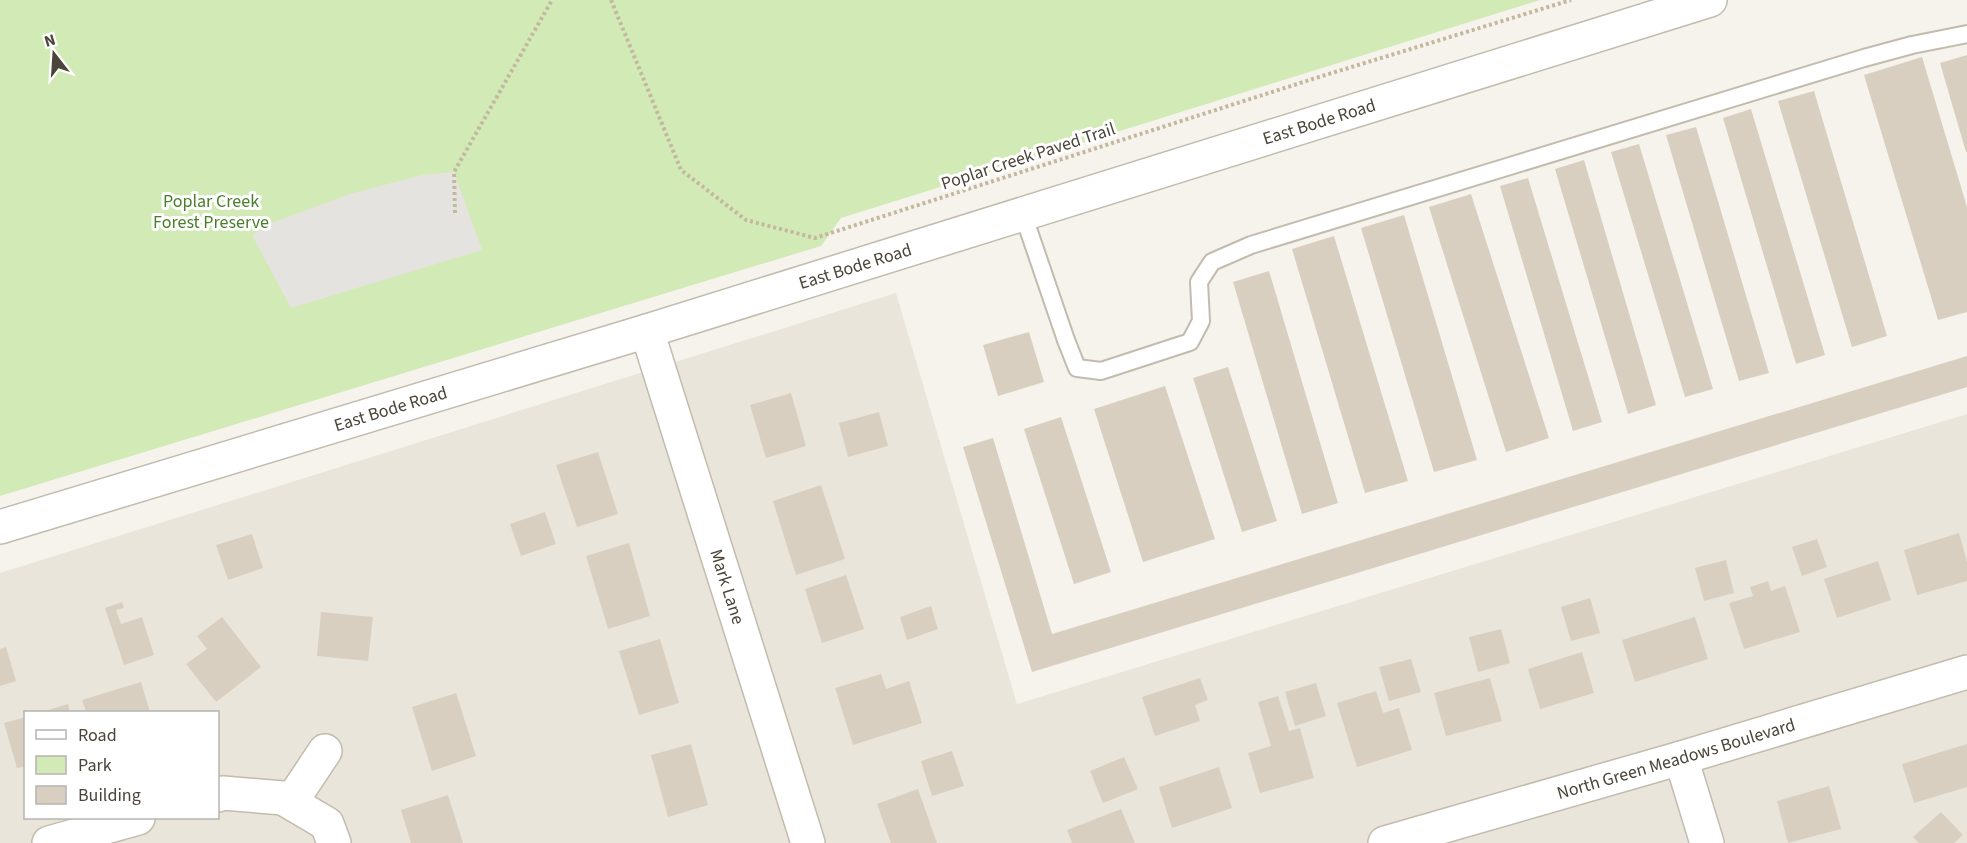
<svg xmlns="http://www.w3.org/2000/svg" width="1967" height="843" font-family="'Source Sans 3',sans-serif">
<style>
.residential{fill:#eae5da;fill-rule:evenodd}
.green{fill:#d2eab5}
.parking{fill:#e5e3e0}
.building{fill:#d8cfc1}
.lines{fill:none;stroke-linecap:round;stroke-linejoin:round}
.service-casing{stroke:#c2bbae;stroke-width:20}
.minor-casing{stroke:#c2bbae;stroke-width:36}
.tertiary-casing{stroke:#c2bbae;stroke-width:36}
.path{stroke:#c4b79f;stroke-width:4;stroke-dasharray:3 3;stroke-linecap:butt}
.service{stroke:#fff;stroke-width:16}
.minor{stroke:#fff;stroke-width:33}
.tertiary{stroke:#fff;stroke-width:33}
.labels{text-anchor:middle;stroke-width:6;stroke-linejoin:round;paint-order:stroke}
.street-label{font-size:18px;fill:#4b4439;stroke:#fff}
.park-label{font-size:18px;fill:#4a7f2a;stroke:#fff}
</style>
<rect width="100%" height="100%" fill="#f6f3ec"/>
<path class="residential" d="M896,293L1017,704L1967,414V843H0V573ZM26,712H218V818H26Z"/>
<path class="green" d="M0,0H1540L841,218L821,246L0,496Z"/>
<path class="parking" d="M454,172L482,250L291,308L252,235L274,222L350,194L422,175Z"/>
<path class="building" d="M1967,55V152H1966L1940,63Z
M1922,57L1967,207V312L1938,320L1864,75Z
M1814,91L1887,336L1852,347L1778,101Z
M1751,109L1825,355L1796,364L1723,118Z
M1696,127L1769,373L1739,381L1666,135Z
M1639,144L1713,389L1685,397L1611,152Z
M1584,160L1656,405L1628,414L1555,169Z
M1528,178L1602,422L1573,431L1500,186Z
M1471,194L1549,438L1506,452L1429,207Z
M1404,215L1477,460L1434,472L1361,228Z
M1334,236L1408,481L1365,493L1292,249Z
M1269,271L1338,503L1302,514L1233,282Z
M1029,332L1044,382L998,396L983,345Z
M1967,356V387L1032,672L963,447L993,438L1052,634Z
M1228,367L1277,521L1242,532L1193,378Z
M1165,386L1215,539L1143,562L1094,409Z
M791,393L806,446L766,458L750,405Z
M879,412L888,446L848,457L839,423Z
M1061,417L1111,572L1074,584L1024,429Z
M598,452L618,514L577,527L556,465Z
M821,485L845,559L796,575L773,501Z
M545,512L556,544L521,556L510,524Z
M1959,533L1967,562V581L1917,595L1904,550Z
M252,534L263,568L228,580L216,545Z
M1817,539L1827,567L1802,576L1792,547Z
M629,543L650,616L608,629L586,556Z
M1726,560L1734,593L1704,601L1695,568Z
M1878,561L1891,600L1837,618L1824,579Z
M846,575L864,629L822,643L805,589Z
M1768,581L1771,591L1785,586L1800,632L1744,649L1729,603L1753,596L1750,587Z
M1590,598L1600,633L1571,641L1561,607Z
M122,602L124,608L116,610L121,624L142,617L154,655L124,665L105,608Z
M931,606L938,629L907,640L900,617Z
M321,612L373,617L368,661L317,656Z
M222,617L261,667L216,702L186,664L207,649L197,636Z
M1695,617L1708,659L1635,682L1622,640Z
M1501,629L1510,663L1478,672L1469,637Z
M660,639L679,703L639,715L619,651Z
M6,647L16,681L0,686V649Z
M1582,652L1594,693L1540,709L1528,669Z
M1411,659L1421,692L1389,701L1379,667Z
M881,674L886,689L909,681L922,723L853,745L835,688Z
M1200,678L1208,700L1195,705L1200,721L1155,736L1142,697Z
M1490,678L1502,721L1446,736L1434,693Z
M141,682L150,712H86L82,700Z
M1316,683L1326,716L1295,726L1285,692Z
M1376,691L1383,713L1399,708L1412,750L1357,767L1337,703Z
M456,693L476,756L432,771L412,707Z
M1278,696L1289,731L1300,728L1314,778L1260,793L1248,753L1271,746L1258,702Z
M68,704L70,712H42Z
M26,717V766L17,768L4,723Z
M691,744L708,805L668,817L651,755Z
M1967,744V787L1914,803L1902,764Z
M952,751L964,786L932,796L921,761Z
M1124,757L1138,789L1103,803L1090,771Z
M1219,767L1232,808L1172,828L1159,787Z
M1829,786L1841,829L1788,843L1777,801Z
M918,789L937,843H891L877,804Z
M448,795L463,843H411L401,810Z
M1121,809L1135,843H1072L1067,830Z
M1941,812L1963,835L1954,843H1919L1913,837Z"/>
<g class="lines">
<defs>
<path id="service" d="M1023,214L1066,340L1077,368L1101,371L1190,342L1201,321L1199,282L1212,262L1251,245L1864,58L1912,45L1967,34"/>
<g id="minor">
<path id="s1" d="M647,331L808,843"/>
<path d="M1681,758L1707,843"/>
<path d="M218,795L223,793L283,798L327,824L334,843"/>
<path d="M291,802L325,751"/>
<path d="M49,843L138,818"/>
<path id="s2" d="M1385,843L1681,758L1967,672"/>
</g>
<g id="tertiary">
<path id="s3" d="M0,527L647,331L1710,0"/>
</g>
</defs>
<use href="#service" class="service-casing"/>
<use href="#minor" class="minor-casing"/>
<use href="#tertiary" class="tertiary-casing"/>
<path class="path" d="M611,0L681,170L746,220L815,238L1319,77L1571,0
M455,213L454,172L552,0"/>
<use href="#service" class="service"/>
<use href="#minor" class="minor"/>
<use href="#tertiary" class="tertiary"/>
</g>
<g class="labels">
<g class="street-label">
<text dy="6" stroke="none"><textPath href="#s3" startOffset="1380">East Bode Road</textPath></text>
<text transform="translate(1028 156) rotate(-18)" y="6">Poplar Creek Paved Trail</text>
<text dy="6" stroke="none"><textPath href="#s3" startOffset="894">East Bode Road</textPath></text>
<text dy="6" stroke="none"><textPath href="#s3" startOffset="408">East Bode Road</textPath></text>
<text dy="6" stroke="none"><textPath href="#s1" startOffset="268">Mark Lane</textPath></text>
<text dy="6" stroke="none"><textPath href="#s2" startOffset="303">North Green Meadows Boulevard</textPath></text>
</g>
<g class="park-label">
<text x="211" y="207">Poplar Creek<tspan x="211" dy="21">Forest Preserve</tspan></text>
</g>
</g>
<rect x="24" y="711" width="195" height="108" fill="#ffffff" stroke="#b7b4b0" stroke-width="1.5"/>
<rect x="36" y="730" width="30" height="9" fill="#ffffff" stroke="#b7b4b0" stroke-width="1.5"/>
<text x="78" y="741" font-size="18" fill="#4b4439">Road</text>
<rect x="36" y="756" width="30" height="18" fill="#d2eab5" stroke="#b7b4b0" stroke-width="1.5"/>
<text x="78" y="771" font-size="18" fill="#4b4439">Park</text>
<rect x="36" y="786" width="30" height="18" fill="#d8cfc1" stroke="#b7b4b0" stroke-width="1.5"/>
<text x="78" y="801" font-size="18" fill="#4b4439">Building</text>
<g transform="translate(54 54) rotate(343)" stroke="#ffffff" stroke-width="4.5" paint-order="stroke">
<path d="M0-4.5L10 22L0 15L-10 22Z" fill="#4b4439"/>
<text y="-9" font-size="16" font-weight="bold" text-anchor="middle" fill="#4b4439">N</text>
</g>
</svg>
